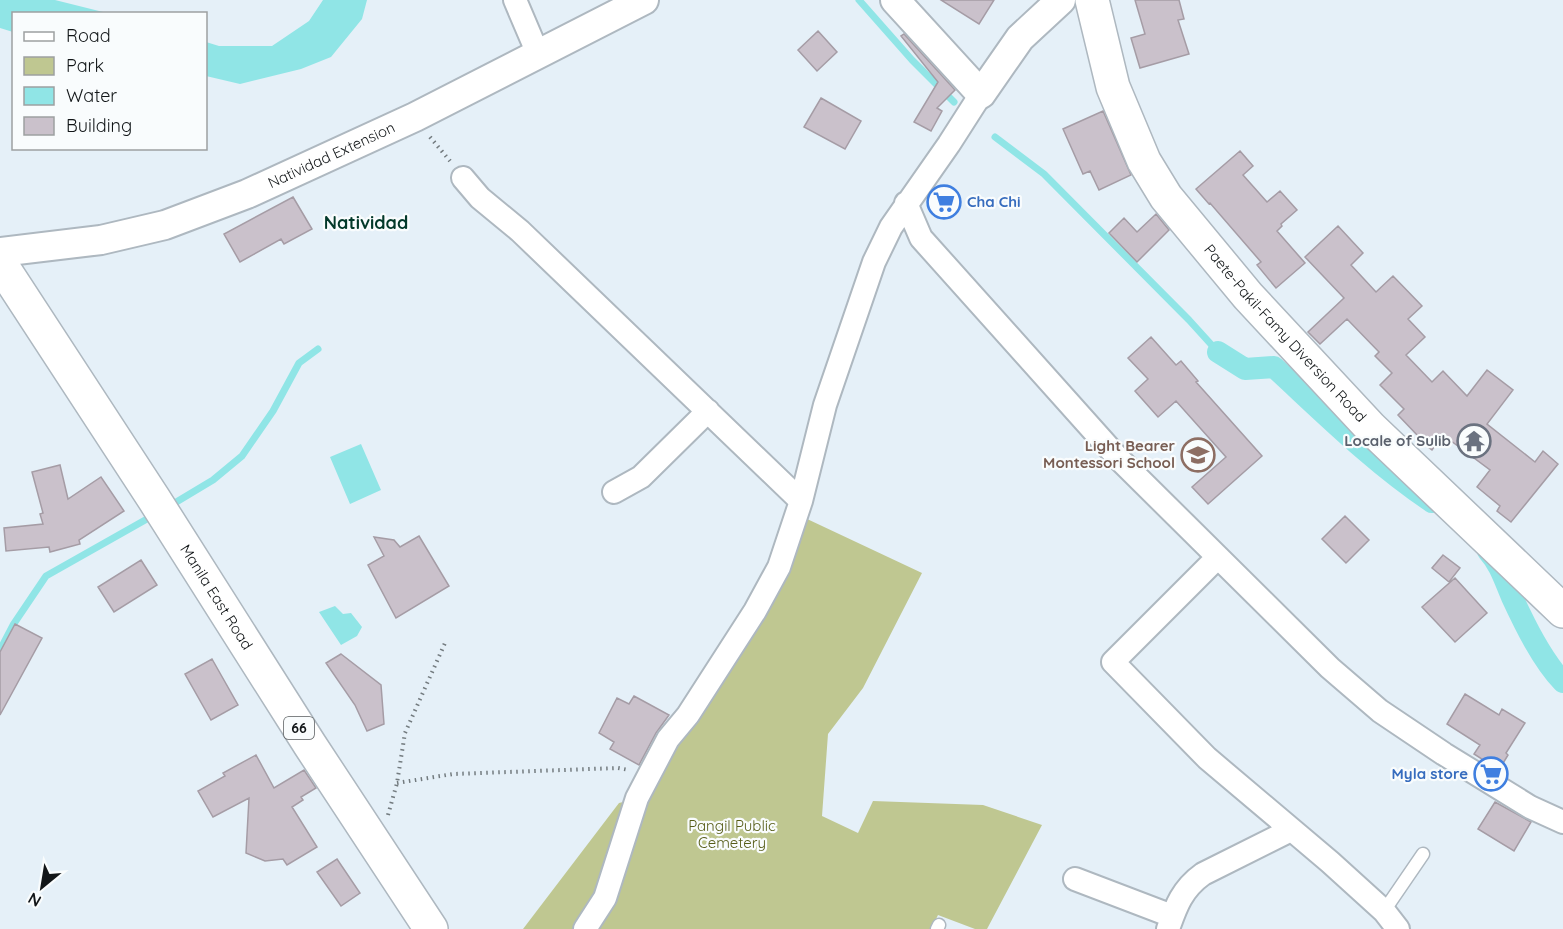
<svg xmlns="http://www.w3.org/2000/svg" width="1563" height="929" font-family="Quicksand,sans-serif">
<style>
.green{fill:#bfc791}
.water{fill:#90e5e6}
.lines{fill:none;stroke-linecap:round;stroke-linejoin:round}
.stream{stroke:#90e5e6;stroke-width:7}
.canal{stroke:#90e5e6;stroke-width:22}
.building{fill:#cac1cb;stroke:#a59ca5;stroke-width:1.5}
.service-casing{stroke:#aeb8c0;stroke-width:15}
.minor-casing{stroke:#aeb8c0;stroke-width:26}
.tertiary-casing{stroke:#aeb8c0;stroke-width:32}
.secondary-casing{stroke:#aeb8c0;stroke-width:36}
.primary-casing{stroke:#aeb8c0;stroke-width:36}
.path{stroke:#737b7f;stroke-width:4;stroke-dasharray:1.5 4.5;stroke-linecap:butt}
.service{stroke:#fff;stroke-width:12}
.minor{stroke:#fff;stroke-width:22}
.tertiary{stroke:#fff;stroke-width:28}
.secondary{stroke:#fff;stroke-width:33}
.primary{stroke:#fff;stroke-width:33}
.labels{text-anchor:middle;stroke-width:4.5;stroke-linejoin:round;paint-order:stroke}
.shield{fill:#f9fcfd;stroke:#575b5d;stroke-width:1.5}
.shield-label{font-size:14px;font-weight:bold;fill:#121618}
.street-label{font-size:15px;fill:#121618;stroke:#f9fcfd}
.shop-label{font-size:15px;font-weight:bold;fill:#366cbe;stroke:#f9fcfd;text-anchor:start}
.worship-label{font-size:15px;font-weight:bold;fill:#5b616d;stroke:#f9fcfd;text-anchor:end}
.education-label{font-size:15px;font-weight:bold;fill:#785e54;stroke:#f9fcfd;text-anchor:end}
.park-label{font-size:15px;fill:#565c17;stroke:#f9fcfd}
.quarter-label{font-size:18px;font-weight:bold;fill:#03392a;stroke:#f9fcfd}
</style>
<rect width="100%" height="100%" fill="#e5f0f8"/>
<path class="green" d="M805,518L922,573L863,688L828,734L822,816L858,833L873,801L983,805L1042,825L987,929H975L938,915L931,929H523L619,803L648,796Z"/>
<path class="water" d="M0,0H55L107,13L14,14L13,32L0,28Z
M323,0H367L362,19L331,57L301,69L240,84L206,76V42L219,46H272L309,21Z
M361,444L381,490L350,504L330,457Z
M335,606L343,614L351,613L362,627L357,636L341,645L319,612Z"/>
<g class="lines">
<path class="stream" d="M859,0L912,60L954,102
M995,137L1044,174L1189,320L1218,352
M168,507L213,480L242,456L273,411L299,363L318,349
M0,650L13,625L46,576L154,515"/>
<path class="canal" d="M1218,352L1245,369L1274,367C1325,414 1374,463 1432,502
M1488,551C1500,564 1505,581 1512,597C1525,625 1542,660 1563,682"/>
</g>
<path class="building" d="M941,0H994L979,24Z
M1135,0H1179L1184,19L1178,20L1189,54L1140,68L1131,38L1145,34Z
M818,31L837,52L817,71L798,50Z
M904,34L955,90L937,108L942,111L931,131L914,122L938,82L901,36Z
M821,98L861,121L845,149L804,127Z
M1103,111L1131,175L1099,190L1090,171L1083,174L1063,129Z
M1240,151L1253,166L1243,175L1267,202L1280,191L1297,210L1281,224L1282,226L1277,231L1305,263L1276,288L1257,265L1261,262L1210,203L1209,204L1196,189Z
M293,197L312,229L284,244L281,239L240,262L224,234Z
M1156,214L1169,230L1137,262L1109,233L1124,218L1137,232Z
M1338,226L1363,253L1351,265L1376,292L1393,276L1422,306L1408,319L1425,337L1406,355L1432,382L1443,371L1467,396L1487,370L1513,390L1487,424L1535,462L1543,451L1558,464L1511,522L1497,511L1500,506L1477,487L1490,470L1443,435L1432,450L1416,438L1418,436L1398,415L1404,409L1380,385L1392,373L1375,356L1379,352L1347,319L1320,344L1308,332L1344,298L1305,257Z
M1151,337L1176,365L1181,361L1198,381L1196,382L1262,456L1208,504L1192,487L1226,457L1176,401L1158,417L1135,391L1148,379L1128,358Z
M60,465L68,499L101,477L124,511L79,540L80,544L50,552L49,547L6,551L4,528L43,524L40,514L43,513L32,472Z
M1345,516L1369,540L1346,563L1322,539Z
M419,536L449,586L396,618L368,565L384,556L374,537L394,540L400,547Z
M1443,555L1460,568L1449,582L1432,568Z
M141,560L157,585L114,612L98,587Z
M1455,578L1487,613L1455,642L1422,607Z
M15,624L42,638L0,715V652Z
M341,654L381,685L384,724L367,731L355,705L326,663Z
M212,659L238,705L211,720L185,674Z
M1465,694L1499,715L1502,709L1525,723L1506,753L1508,755L1499,770L1474,754L1480,745L1447,724Z
M634,696L669,715L656,733L639,765L610,749L614,742L599,733L617,698L629,704Z
M256,755L274,788L304,770L316,788L301,797L303,800L292,807L317,847L287,865L283,859L265,861L246,853L249,798L213,817L198,791L225,776L223,773Z
M1495,802L1531,822L1514,851L1478,829Z
M337,859L360,893L341,906L317,872Z"/>
<g class="lines">
<defs>
<path id="service" d="M1384,911L1423,854
M937,929L939,925"/>
<path id="minor" d="M515,0L538,54
M463,178L480,198L520,231L801,501
M906,203L921,238L1118,458L1330,668L1380,711L1444,754L1530,807L1563,822
M614,492L641,477L708,411
M1218,557L1113,662L1207,758L1330,862L1384,911L1398,929
M1075,879L1172,916
M585,929L605,898L637,798L668,739L688,715L755,611L779,567L801,501L825,405L874,262L891,227L949,144L981,94
M1168,929C1176,906 1182,889 1203,874L1291,830"/>
<g id="tertiary">
<path d="M895,0L981,94L1020,38L1061,0"/>
<path id="s1" d="M0,252L101,240L165,225L247,194L415,117L644,0"/>
</g>
<g id="secondary">
<path id="s2" d="M1092,0L1113,87L1144,161L1166,197L1248,296L1371,428L1563,611"/>
</g>
<g id="primary">
<path id="s3" d="M0,263L154,499L310,745L431,929"/>
</g>
</defs>
<use href="#service" class="service-casing"/>
<use href="#minor" class="minor-casing"/>
<use href="#tertiary" class="tertiary-casing"/>
<use href="#secondary" class="secondary-casing"/>
<use href="#primary" class="primary-casing"/>
<path class="path" d="M430,137L450,161
M397,783L453,774L618,768L629,770
M388,815L397,783L405,733L445,643"/>
<use href="#service" class="service"/>
<use href="#minor" class="minor"/>
<use href="#tertiary" class="tertiary"/>
<use href="#secondary" class="secondary"/>
<use href="#primary" class="primary"/>
</g>
<defs>
<symbol id="supermarket-ring" viewBox="-11 -11 22 22"><circle r="9.5" fill="#f9fcfd" stroke="#3f7fe0" stroke-width="1.5"/><path d="M-6-5.5h2.5l.6 2H6L4.5 2H-2.5L-4.4-4H-6ZM-1.5 3.2a1.3 1.3 0 1 0 .1 0ZM3 3.2a1.3 1.3 0 1 0 .1 0Z" fill="#3f7fe0"/></symbol>
<symbol id="temple-ring" viewBox="-11 -11 22 22"><circle r="9.5" fill="#f9fcfd" stroke="#6b7280" stroke-width="1.5"/><path d="M0-6L5-2H3V0L6.5 2.5H4V6H1.5V3h-3V6H-4V2.5H-6.5L-3 0V-2H-5Z" fill="#6b7280"/></symbol>
<symbol id="school-ring" viewBox="-11 -11 22 22"><circle r="9.5" fill="#f9fcfd" stroke="#8d6e63" stroke-width="1.5"/><path d="M0-5L7-2L0 1L-7-2ZM-4 1L0 2.5L4 1V4Q0 6-4 4Z" fill="#8d6e63"/></symbol>
</defs>
<g fill-rule="evenodd">
<use href="#supermarket-ring" x="925" y="183" width="38" height="38"/>
<use href="#temple-ring" x="1455" y="422" width="38" height="38"/>
<use href="#school-ring" x="1179" y="436" width="38" height="38"/>
<use href="#supermarket-ring" x="1472" y="755" width="38" height="38"/>
</g>
<g class="labels">
<rect class="shield" x="284" y="717" width="30" height="22" rx="4.5"/>
<g class="shield-label">
<text x="299" y="733">66</text>
</g>
<g class="street-label">
<text dy="5" stroke="none"><textPath href="#s1" startOffset="348">Natividad Extension</textPath></text>
<text dy="5" stroke="none"><textPath href="#s2" startOffset="393">Paete-Pakil-Famy Diversion Road</textPath></text>
<text dy="5" stroke="none"><textPath href="#s3" startOffset="398">Manila East Road</textPath></text>
</g>
<g class="shop-label">
<text x="967" y="207">Cha Chi</text>
<text x="1468" y="779" text-anchor="end">Myla store</text>
</g>
<g class="worship-label">
<text x="1451" y="446">Locale of Sulib</text>
</g>
<g class="education-label">
<text x="1175" y="451">Light Bearer<tspan x="1175" dy="17">Montessori School</tspan></text>
</g>
<g class="park-label">
<text x="732" y="831">Pangil Public<tspan x="732" dy="17">Cemetery</tspan></text>
</g>
<g class="quarter-label">
<text x="366" y="229">Natividad</text>
</g>
</g>
<rect x="12" y="12" width="195" height="138" fill="#f9fcfd" stroke="#9da0a1" stroke-width="1.5"/>
<rect x="24" y="32" width="30" height="9" fill="#ffffff" stroke="#9da0a1" stroke-width="1.5"/>
<text x="66" y="42" font-size="18" fill="#121618">Road</text>
<rect x="24" y="57" width="30" height="18" fill="#bfc791" stroke="#9da0a1" stroke-width="1.5"/>
<text x="66" y="72" font-size="18" fill="#121618">Park</text>
<rect x="24" y="87" width="30" height="18" fill="#90e5e6" stroke="#9da0a1" stroke-width="1.5"/>
<text x="66" y="102" font-size="18" fill="#121618">Water</text>
<rect x="24" y="117" width="30" height="18" fill="#cac1cb" stroke="#9da0a1" stroke-width="1.5"/>
<text x="66" y="132" font-size="18" fill="#121618">Building</text>
<g transform="translate(42 887) rotate(210)" stroke="#f9fcfd" stroke-width="4.5" paint-order="stroke">
<path d="M0-4.5L10 22L0 15L-10 22Z" fill="#121618"/>
<text y="-9" font-size="16" font-weight="bold" text-anchor="middle" fill="#121618">N</text>
</g>
</svg>
